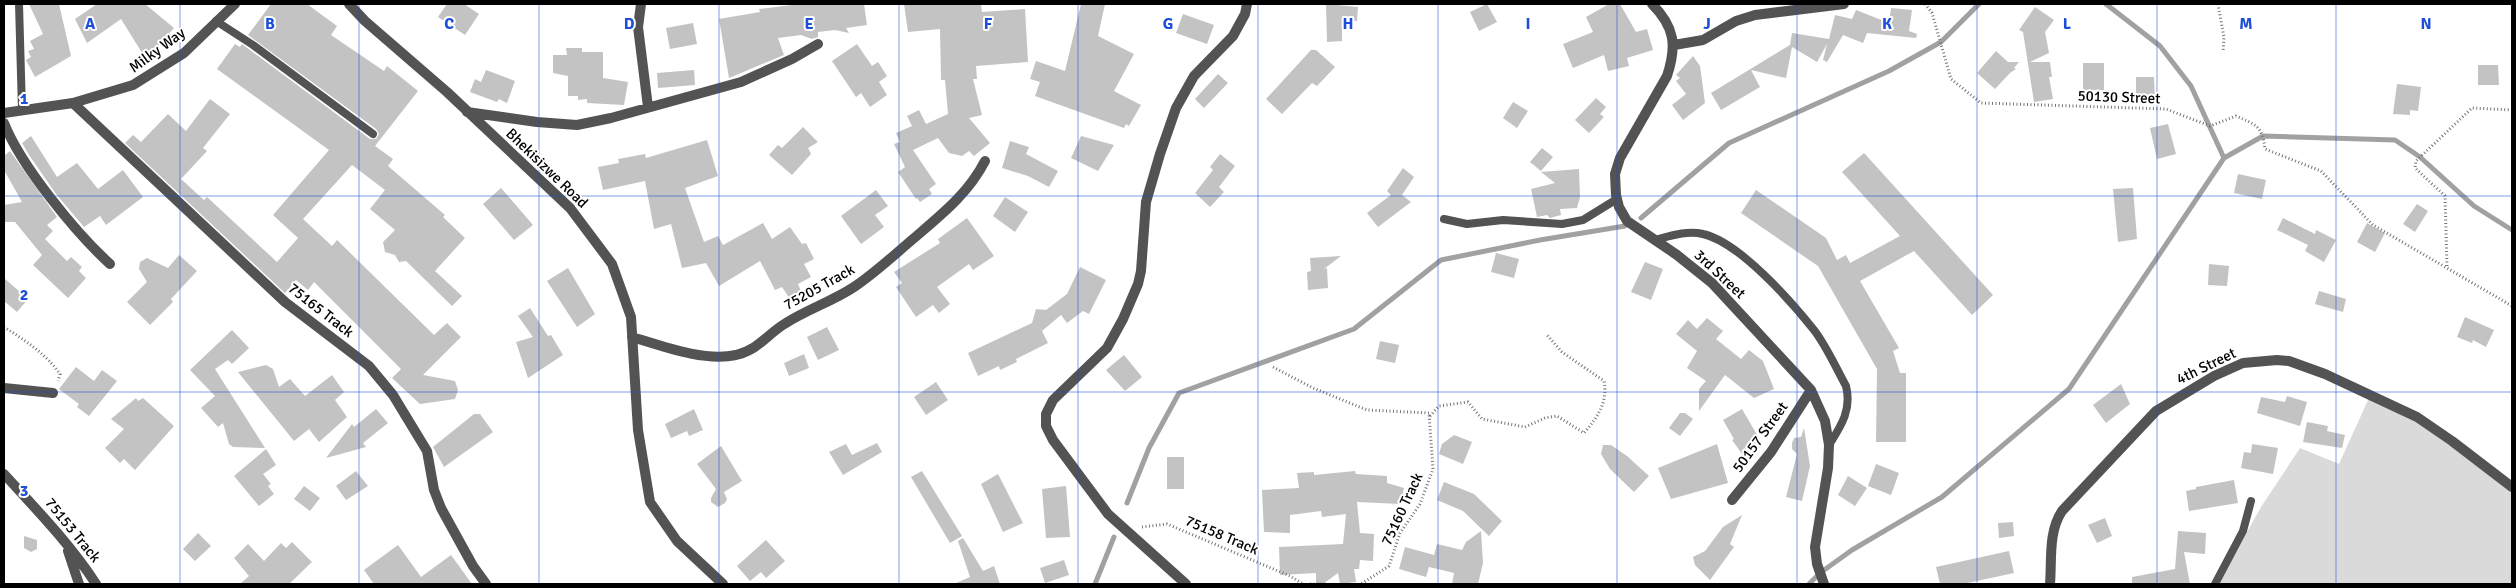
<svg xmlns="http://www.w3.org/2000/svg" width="2516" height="588" font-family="Signika,sans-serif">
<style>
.green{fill:#dadada}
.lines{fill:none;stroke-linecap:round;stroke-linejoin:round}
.stream{stroke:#a1a1a1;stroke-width:5}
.building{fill:#c3c3c3}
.path{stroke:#757575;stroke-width:3;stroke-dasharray:1 2.5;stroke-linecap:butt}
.service{stroke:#535353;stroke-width:8}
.minor{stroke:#535353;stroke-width:10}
.tertiary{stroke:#535353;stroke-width:10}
.grid{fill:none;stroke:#1d4ed8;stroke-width:1;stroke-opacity:0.55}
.labels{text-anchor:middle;stroke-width:4;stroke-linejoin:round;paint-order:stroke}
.street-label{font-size:15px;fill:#000;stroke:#fff}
.grid-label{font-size:16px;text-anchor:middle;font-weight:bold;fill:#1d4ed8;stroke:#fff;stroke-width:4;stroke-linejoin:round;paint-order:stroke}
</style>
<rect width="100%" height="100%" fill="#fff"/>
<path class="green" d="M2369,398L2415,420L2512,490V584H2218L2261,507L2300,448L2339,464Z"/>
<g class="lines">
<path class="stream" d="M2106,4L2160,46L2191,86L2224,158
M1641,218L1729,143L1889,71L1941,42L1979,4
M1127,503L1149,448L1179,393L1354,329L1441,260L1540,240L1625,226
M1095,584L1114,537
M1809,584L1820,573L1852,550L1942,497L2069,389L2224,158L2263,136L2395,140L2420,157L2474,206L2512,230"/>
</g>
<path class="building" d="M29,4H59L71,56L35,77L26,60L31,57L28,51L34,49L30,41L43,34Z
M97,4H145L174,28L154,50L144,56L121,19L87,43L75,19Z
M271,4H307L337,26L331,35L384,71L387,66L418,91L375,146L393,159L388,166L445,215L443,217L465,238L435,271L462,296L452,306L406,261L399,262L395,255L385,252L383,242L395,230L370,209L385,190L352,165L303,219L332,246L337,240L434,335L447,323L461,337L423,375L455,381L458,390L455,399L420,404L392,378L401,369L314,282L308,290L296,280L285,293L125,143L133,135L141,142L168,114L186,131L210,99L230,114L203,148L207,151L181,179L204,200L207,197L277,262L298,238L273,215L329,150L217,69L235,44L240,47L242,44L250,50L370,139H376L379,134L376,129L248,35Z
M447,4H464L479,14L465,35L438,17Z
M800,4H864L867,25L846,28L849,33L835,30L818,32V37L812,39L801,35L778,38L784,55L729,78L719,19L760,12L759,9Z
M904,4H981L982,12L1025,9L1028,62L976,66L977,79H973L982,115L969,118L990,143L974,156L969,151L962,156L949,153L938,138L913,150L936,184L929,189L932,194L920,202L917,198L916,199L898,172L905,167L894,144L900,142L896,133L912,126L907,116L919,110L926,124L948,114L945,80H941L940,29L908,32Z
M1081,4H1105L1098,36L1134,54L1114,91L1141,105L1129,126L1126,124L1124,128L1035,96L1040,82L1030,79L1036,61L1065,71Z
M1326,4L1358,7L1357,21H1342V41L1327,42Z
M1487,4L1497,22L1479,31L1470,12Z
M1609,4H1620L1636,32L1647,29L1653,50L1627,58L1629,66L1608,71L1604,55L1573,68L1563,44L1593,32L1586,17Z
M2035,7L2054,20L2045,32L2049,53L2030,62H2050L2052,77H2049L2053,99L2034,102L2023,32L2019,30Z
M1891,8L1912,10L1909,31L1917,34L1916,38L1867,33L1863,43L1843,35L1827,62L1823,60L1827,44L1817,62L1792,47L1786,78L1751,70L1760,87L1721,110L1711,93L1790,45L1792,33L1829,39L1835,15L1852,19L1856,10L1889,23Z
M1183,14L1214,25L1207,44L1176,33Z
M693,23L697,44L670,49L666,28Z
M857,44L872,66L878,62L887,76L879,82L887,95L870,107L861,93L856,97L832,61Z
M566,48H582V52H603V78L628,82L624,105L587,103V99L578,100V96H568V76L553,73V55H567Z
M1311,50H1316L1335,67L1317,86L1312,83L1282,114L1266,99Z
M1996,51L2008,62H2019L2014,68L2016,69L2010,73L1995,89L1977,73Z
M1693,56L1700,66L1705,103L1683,120L1672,105L1686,94L1676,81L1680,78L1676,75Z
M2083,63H2104V90H2083Z
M2478,65H2498L2499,85H2478Z
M486,70L515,81L507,103L499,99L497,102L470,92L475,79L481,82Z
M694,70L695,85L658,88L657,73Z
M1218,74L1228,83L1204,108L1195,99Z
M2136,77H2154L2155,99H2136Z
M2397,84L2421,87L2418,111L2410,110V115L2393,114Z
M1596,98L1606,107L1600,114L1604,117L1589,133L1575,120Z
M1513,102L1528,111L1517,128L1503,118Z
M2168,124L2176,154L2157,159L2150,128Z
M803,127L818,142L808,148L811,154L792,175L769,155L778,145L782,148Z
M31,136L57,177L77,163L98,189L123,170L143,197L106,225L100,216L84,227L56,194L29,155L22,143Z
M1081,136L1114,145L1098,171L1071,158Z
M707,140L718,176L685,188L704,242L718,236L723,245L763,223L772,239L790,227L802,244L806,243L814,259L804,264L811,277L798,284L803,296L799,303L792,302L782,287L775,290L760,261L719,286L706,263L682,268L671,224L654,229L645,181L603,190L598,167L619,163L618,159L645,154L646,158Z
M1010,141L1029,147L1026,154L1058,171L1049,187L1028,176L1002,168Z
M1542,148L1553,157L1541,171L1530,162Z
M10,151L57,217L47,225L53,231L45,239L67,261L71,257L82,267L79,271L86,278L68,298L33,265L42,255L15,222H4V205L22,202L4,170V156Z
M1864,153L1993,295L1972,315L1914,251L1860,281L1899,348L1893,351L1900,373H1906V442H1876L1877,369L1818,266L1741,213L1756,190L1826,238L1837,260L1846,255L1850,263L1900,236L1842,172Z
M1220,154L1235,166L1219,187L1224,192L1210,207L1195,193L1213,170L1210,167Z
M1403,168L1414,177L1402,195L1411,202L1378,227L1367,213L1391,195L1387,191Z
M1579,169L1580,197L1577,208L1560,209L1561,215L1550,218L1547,215L1537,217L1531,189L1555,183L1541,172Z
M2238,174L2266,180L2262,199L2234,193Z
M501,188L533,225L514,240L483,204Z
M2133,188L2137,239L2118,242L2113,189Z
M876,190L888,206L875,215L884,227L861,244L841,216Z
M1005,197L1028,212L1015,232L993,216Z
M2417,204L2428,211L2415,232L2403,224Z
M967,218L994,256L973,270L969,264L937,287L950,304L939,313L933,305L916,317L896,287L902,283L894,272L940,243L938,239Z
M2283,218L2315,234L2316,230L2336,240L2324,262L2305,251L2308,245L2277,230Z
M2367,223L2385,233L2375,252L2357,242Z
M1496,253L1519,259L1514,278L1491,272Z
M179,255L197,271L171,299L173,302L150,325L127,302L147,282L139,269L140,262L147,258L168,268Z
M1341,256L1324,269L1327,268L1328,288L1308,290L1307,272L1311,271L1310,258Z
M1645,262L1663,269L1651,300L1631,292Z
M2209,264L2229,266L2227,286L2208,285Z
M1080,267L1106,280L1089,314L1083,311L1067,323L1061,315L1042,331L1048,343L1016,359L1017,362L1000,370L999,366L978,376L968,353L1032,323L1036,309L1046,310L1067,294Z
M568,268L595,314L577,327L547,281Z
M4,278L28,299L17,312L4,301Z
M2319,291L2346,299L2343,312L2315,304Z
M530,308L548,336L551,335L563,355L528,378L516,342L533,337L518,316Z
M2465,317L2494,330L2486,347L2473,340L2472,343L2457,337Z
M1707,318L1723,331L1716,339L1741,359L1749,350L1763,361L1774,389L1754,398L1725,375L1699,411V389L1706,381L1687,368L1697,351L1676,334L1688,320L1697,329Z
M827,327L839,350L818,360L807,337Z
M232,330L249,348L232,364L228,360L215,369L265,448L233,447L229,444L223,423L218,427L201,408L215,396L190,370Z
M1380,341L1399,345L1395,363L1376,359Z
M804,354L809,368L789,376L784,363Z
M1124,355L1142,377L1125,391L1106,370Z
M266,365L273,369L279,387L290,379L305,396L332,375L344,392L335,400L347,417L319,442L309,429L294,441L238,372Z
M76,367L94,381L102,370L117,381L89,416L77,407L79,404L59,389Z
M936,382L948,400L926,415L914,397Z
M2121,384L2130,404L2106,423L2093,405Z
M2287,396L2307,402L2300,426L2257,413L2261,397L2285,402Z
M136,398L138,401L143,398L174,426L135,470L124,459L120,463L105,448L124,429L111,419Z
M376,409L388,423L363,443L366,447L326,458L352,424L354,427Z
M694,409L703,430L689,436L687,431L671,438L665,424Z
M1742,409L1763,445L1745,458L1732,440L1734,439L1723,420Z
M1680,413H1685L1693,419L1680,436L1669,428Z
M474,414H480L493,432L444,467L433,447Z
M2307,422L2328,426L2327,431L2345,435L2342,448L2303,442Z
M1804,428L1810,466L1802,501L1786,497L1797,454L1792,449V443L1794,438L1801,437Z
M1454,435L1472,442L1463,464L1439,454L1442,444Z
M877,443L882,452L843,475L829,452L846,444L852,455Z
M1717,444L1728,483L1671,499L1658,468Z
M2252,444L2278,448L2273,474L2241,468L2244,452L2251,453Z
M1603,445H1611L1627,456L1649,476L1634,492L1610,469L1601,454Z
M721,446L742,481L724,492L727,499L725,503L718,507L711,502V498L716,489L697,464Z
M266,449L276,465L263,474L271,484L268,486L274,494L259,506L234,476Z
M1167,457H1184V489H1167Z
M1876,464L1899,473L1891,495L1868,486Z
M356,471L368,486L346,500L336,486Z
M922,471L962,536L950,543L911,477Z
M1355,471L1356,474L1387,476V483L1404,488L1400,504L1357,502L1360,533L1374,534L1373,561L1360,560L1359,569H1354L1356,582L1340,584L1338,573L1323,584H1316V573L1280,575L1279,547L1343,544L1346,514L1322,517L1321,511L1290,515V533L1264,532L1262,490L1299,488L1297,473L1314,472V475Z
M998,474L1023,523L1003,532L981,484Z
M1848,476L1867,488L1855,506L1838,495Z
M2234,480L2238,503L2189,511L2186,491L2196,489V487Z
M1444,482L1474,494L1502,521L1489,536L1463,511L1437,500Z
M304,486L320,498L310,511L294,499Z
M1066,486L1070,537L1046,538L1042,489Z
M1742,515L1730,544L1734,547L1710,580L1695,565L1693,557L1705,551L1723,527Z
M2105,518L2112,536L2097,543L2088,525Z
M2013,522L2014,536L1999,538L1998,523Z
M1481,531L1483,563L1478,584H1452L1454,573L1429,567L1426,577L1399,569L1405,547L1434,555L1437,544L1462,550L1466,542Z
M2178,531L2206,533L2205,554L2184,552L2190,584H2132V577L2175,569Z
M198,533L211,546L195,561L183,549Z
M24,536L37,540V549L31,552L24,548Z
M963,538L983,571L994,566L1000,584H954L970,577L958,541Z
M766,540L785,561L766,578L761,572L750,581L737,566Z
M292,542L312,562L289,584H240L249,576L234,558L248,544L264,561L281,543L286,548Z
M398,545L421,577L451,555L472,584H374L364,570Z
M2009,551L2014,573L1963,584H1940L1936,567Z
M1064,560L1069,575L1045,583L1040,568Z"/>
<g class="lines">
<path class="path" d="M1925,4L1932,13L1951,79L1981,103L2166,109L2210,126L2236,116C2256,125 2262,125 2265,149L2321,171L2373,225L2512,306
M2218,4L2224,38L2223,52
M2447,266L2445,196L2415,168L2416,161L2472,108L2512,110
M4,327C25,340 46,354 60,374L58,381
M1273,367L1313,388L1367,410L1429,413L1433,469L1420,504L1400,533L1389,566L1361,584
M1430,416L1439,406L1468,402L1482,419L1525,427L1545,418L1557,416L1584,433C1598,417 1608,402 1604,381L1562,352L1547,335
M1142,527L1167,524L1290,576L1303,584
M1310,584H1326"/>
<path class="service" d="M19,4L22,110
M216,21L253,45L373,134
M1444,219L1467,224L1503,220L1562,224L1583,220L1617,199
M1655,240C1670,236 1687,230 1703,234C1739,242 1791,301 1814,330C1827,347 1836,368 1846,386C1852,410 1841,426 1829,445
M2215,584L2243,531L2251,501"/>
<path class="minor" d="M349,4L365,21L447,92L570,208L612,264L631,317L638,430L650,502L677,541L723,584
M641,4L638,27L648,107
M1652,4C1675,27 1677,46 1667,76L1620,158L1615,174L1616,195L1619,207L1627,221L1677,255L1712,283L1811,390L1825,421L1829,445L1828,468L1815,547L1817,564L1824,584
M1674,45L1703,40L1736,21L1755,15L1844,4
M73,103L285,302L369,366L393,395L427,451L434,490L441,508L473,566L486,584
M467,112L537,122L577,125L611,118L741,82L792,59L818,44
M4,123C21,166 76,233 110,264
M632,337C662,346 704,362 736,355C760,349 767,334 786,323C808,309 833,301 854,287C875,273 894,255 913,239C941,215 968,194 985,161
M4,388L53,393
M4,474C36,509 70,544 96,584
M1732,500L1771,452L1811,390
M68,551L79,584
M1186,584L1108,514L1053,440L1046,426V414L1053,400L1107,348L1123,319L1138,284L1141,271L1146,202L1160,154L1176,108L1194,76L1233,36L1245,14L1247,4
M2050,584C2052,560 2048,532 2062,511L2156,411L2214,376L2243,363L2277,360L2289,361L2325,374L2417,417L2452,441L2512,487"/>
<path class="tertiary" d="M4,113L73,103L133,85L184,53L235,4"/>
</g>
<path class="grid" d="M180,4V584M359,4V584M539,4V584M719,4V584M899,4V584M1078,4V584M1258,4V584M1438,4V584M1617,4V584M1797,4V584M1977,4V584M2157,4V584M2336,4V584M4,196H2512M4,392H2512"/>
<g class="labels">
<g class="street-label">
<text transform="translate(157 50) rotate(-36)" y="5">Milky Way</text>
<text transform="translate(2119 97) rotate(2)" y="5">50130 Street</text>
<text transform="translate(547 168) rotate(44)" y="5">Bhekisizwe Road</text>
<text transform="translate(1720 274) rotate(43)" y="5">3rd Street</text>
<text transform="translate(819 287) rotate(-29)" y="5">75205 Track</text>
<text transform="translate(321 310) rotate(38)" y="5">75165 Track</text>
<text transform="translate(2206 366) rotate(-26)" y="5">4th Street</text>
<text transform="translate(1760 437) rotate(-54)" y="5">50157 Street</text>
<text transform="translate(1402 509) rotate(-65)" y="5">75160 Track</text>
<text transform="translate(73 530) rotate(51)" y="5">75153 Track</text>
<text transform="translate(1222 535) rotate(23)" y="5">75158 Track</text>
</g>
</g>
<g class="grid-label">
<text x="90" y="29">A</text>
<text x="270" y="29">B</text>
<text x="449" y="29">C</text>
<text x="629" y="29">D</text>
<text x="809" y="29">E</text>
<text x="988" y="29">F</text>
<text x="1168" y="29">G</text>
<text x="1348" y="29">H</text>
<text x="1528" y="29">I</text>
<text x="1707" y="29">J</text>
<text x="1887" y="29">K</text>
<text x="2067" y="29">L</text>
<text x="2246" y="29">M</text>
<text x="2426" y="29">N</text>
<text x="24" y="104">1</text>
<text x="24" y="300">2</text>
<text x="24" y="496">3</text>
</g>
<rect width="2516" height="588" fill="none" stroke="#000000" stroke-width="10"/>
</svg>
